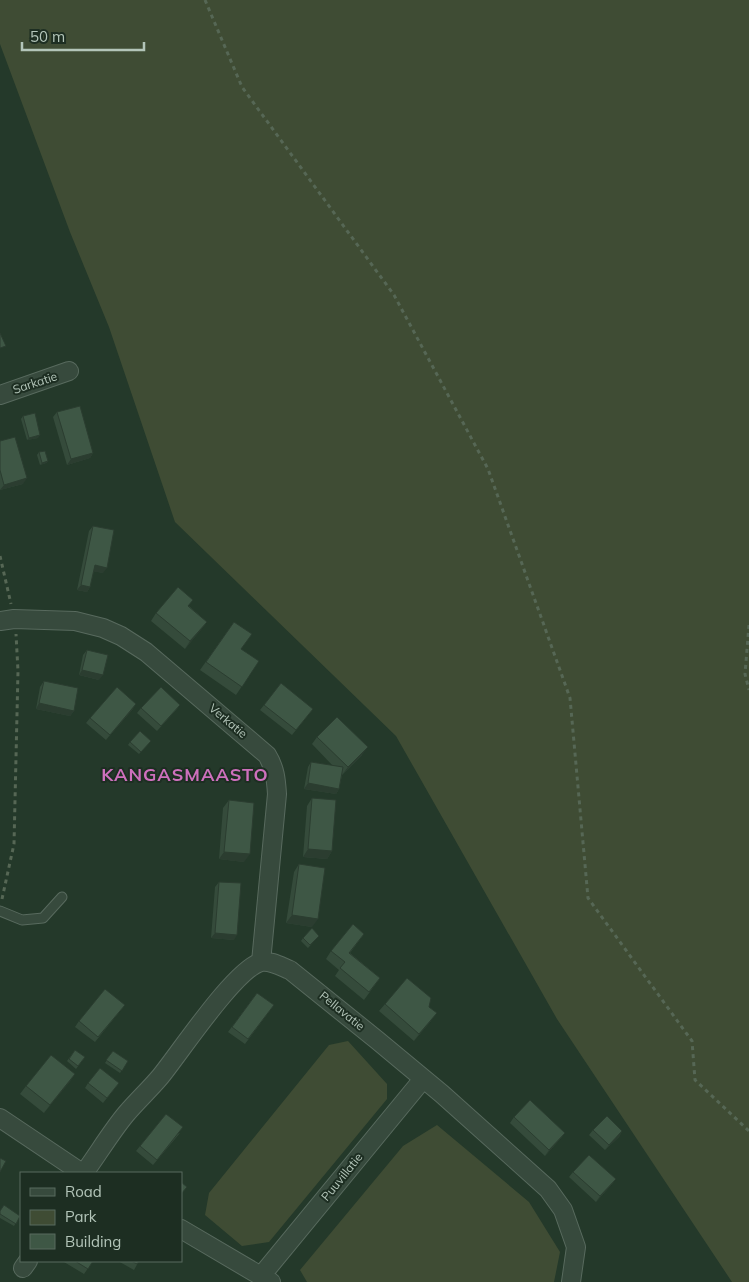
<svg xmlns="http://www.w3.org/2000/svg" width="749" height="1282" font-family="Mulish,sans-serif">
<style>
.green{fill:#3f4c34}
.lines{fill:none;stroke-linecap:round;stroke-linejoin:round}
.lane-casing{stroke:#586a5e;stroke-width:11}
.street-casing{stroke:#586a5e;stroke-width:20}
.path{stroke:#566755;stroke-width:3;stroke-dasharray:4 4;stroke-linecap:butt}
.lane{stroke:#374a3d;stroke-width:9}
.street{stroke:#374a3d;stroke-width:18}
.wall{fill:#354b3b}
.shaded-wall{fill:#2b3d30}
.building{fill:#3e5745;stroke:#2b3d30}
.labels{text-anchor:middle;stroke-width:4;stroke-linejoin:round;paint-order:stroke}
.street-label{font-size:12px;fill:#b3c5b9;stroke:#1d2e22}
.district-label{font-size:18px;font-weight:bold;letter-spacing:1px;fill:#ce70bd;stroke:#1d2e22}
</style>
<rect width="100%" height="100%" fill="#24392a"/>
<path class="green" d="M0,0H749V1282H732L557,1019L396,736L175,522L109,327L70,232L0,44Z
M348,1041L387,1084V1099L269,1242L242,1246L205,1215L209,1193L329,1045Z
M437,1125L529,1202L560,1252L554,1282H307L300,1270L403,1146Z"/>
<g class="lines">
<defs>
<path id="lane" d="M0,911L22,920L43,918L62,897"/>
<path id="street" d="M0,395L69,371
M0,621L14,619L75,621L103,628L121,636L146,652L267,755C275,768 276,779 277,794L261,962
M0,1118L82,1173
M84,1173C98,1154 111,1132 126,1114C137,1101 149,1090 160,1077C179,1054 235,969 261,962C270,960 282,967 290,970L377,1040L442,1094L548,1189L563,1210L576,1247L571,1282
M181,1229L271,1282
M23,1268L28,1261
M261,1276L423,1079"/>
</defs>
<use href="#lane" class="lane-casing"/>
<use href="#street" class="street-casing"/>
<path class="path" d="M205,0L242,87L394,295L488,469L570,698L588,898L692,1041L695,1080L749,1131
M0,556L11,604
M749,625L745,674L749,690
M2,899L14,844L18,671L16,634"/>
<use href="#lane" class="lane"/>
<use href="#street" class="street"/>
</g>
<path class="wall" d="M57,412L93,453L90,458L67,465L53,417Z
M23,416L38,438L27,440L21,419Z
M0,441L23,484L0,490Z
M39,452L48,461L46,463L40,465L37,455Z
M93,526L103,573L93,571L90,587L87,592L77,590L89,531Z
M189,606L207,622L185,649L151,621L156,613Z
M234,622L241,649L259,661L236,695L200,670Z
M87,650L99,680L79,675L83,655Z
M44,681L74,711L70,716L36,709L40,687Z
M180,705L176,710L157,731L137,713L141,708Z
M264,705L313,709L292,735L260,710Z
M133,709L106,740L86,723L90,718Z
M317,737L362,755L342,775L339,789L336,794L304,789L308,767L311,762L333,766L312,744Z
M151,741L139,754L128,745L130,742Z
M312,798L332,851L327,859L303,857L307,806Z
M229,800L244,862L219,859L223,808Z
M299,864L312,927L286,923L294,872Z
M219,882L234,940L211,938L215,887Z
M364,934L350,953L380,978L364,1000L335,976L339,970L326,959L331,951Z
M303,938H317L308,948L301,941Z
M257,993L274,1005L245,1044L228,1032Z
M385,1004L429,1007L431,1021L414,1041L379,1011Z
M125,1005L95,1042L75,1027L79,1021Z
M75,1050L85,1057L76,1069L67,1061Z
M113,1051L128,1061L120,1073L105,1063Z
M75,1074L44,1113L20,1094L26,1086Z
M88,1083H119L103,1103L85,1088Z
M514,1117L565,1133L561,1138L545,1156L510,1123Z
M593,1130L622,1131L619,1137L605,1150L589,1135Z
M180,1133L153,1165L136,1151L140,1146Z
M573,1172L616,1179L612,1184L596,1202L569,1177Z
M0,1210L20,1216L14,1226L0,1218Z
M64,1261H93L84,1274L64,1262Z
M118,1261H139L134,1270Z"/>
<path class="shaded-wall" d="M40,435L38,438L27,440L29,438Z
M93,453L90,458L67,465L71,459Z
M48,461L46,463L40,465L42,463Z
M27,478L23,484L0,490L4,485Z
M95,565L107,568L103,573L91,571Z
M81,585L90,587L87,592L77,590Z
M207,622L201,630L185,649L190,641Z
M82,670L103,675L99,680L79,675Z
M39,703L74,711L70,716L36,709Z
M136,704L133,709L106,740L110,735Z
M368,747L362,755L342,775L348,767Z
M308,783L339,789L336,794L304,789Z
M308,849L332,851L327,859L303,857Z
M224,852L250,854L244,862L219,859Z
M292,915L318,919L312,927L286,923Z
M215,933L237,935L234,940L211,938Z
M437,1013L431,1021L414,1041L419,1034Z
M75,1074L70,1082L44,1113L50,1105Z
M622,1131L619,1137L605,1150L609,1145Z
M565,1133L561,1138L545,1156L549,1150Z
M616,1179L612,1184L596,1202L600,1196Z"/>
<path class="building" d="M0,333L6,346L0,348Z
M80,406L93,453L71,459L57,412Z
M35,413L40,435L29,438L23,416Z
M15,437L27,478L4,485L0,470V441Z
M45,451L48,461L42,463L39,452Z
M93,526L114,530L107,568L95,565L90,587L81,585Z
M178,587L193,600L188,606L207,622L190,641L156,613Z
M234,622L252,634L241,649L259,661L242,687L206,662Z
M87,650L108,655L103,675L82,670Z
M44,681L78,688L74,711L39,703Z
M281,683L313,709L296,730L264,705Z
M117,687L136,704L110,735L90,718Z
M161,687L180,705L161,726L141,708Z
M337,717L368,747L348,767L317,737Z
M140,731L151,741L141,752L130,742Z
M311,762L343,767L339,789L308,783Z
M312,798L336,800L332,851L308,849Z
M229,800L254,803L250,854L224,852Z
M299,864L325,868L318,919L292,915Z
M219,882L241,883L237,935L215,933Z
M353,924L364,934L349,953L380,978L369,992L340,968L345,962L331,951Z
M312,928L319,936L310,945L303,938Z
M407,978L431,998L429,1007L437,1013L419,1034L385,1004Z
M105,989L125,1005L98,1037L79,1021Z
M257,993L274,1005L248,1039L232,1027Z
M75,1050L85,1057L78,1066L69,1059Z
M113,1051L128,1061L122,1071L106,1060Z
M51,1055L75,1074L50,1105L26,1086Z
M100,1068L119,1083L107,1098L88,1083Z
M530,1100L565,1133L549,1150L514,1117Z
M166,1114L183,1127L157,1160L140,1146Z
M607,1116L622,1131L609,1145L593,1130Z
M589,1155L616,1179L600,1196L573,1172Z
M0,1158L6,1161L0,1172Z
M181,1182L187,1187L181,1194Z
M4,1205L20,1216L16,1224L0,1214V1211Z
M75,1261H93L88,1269Z
M131,1261H139L137,1264Z"/>
<g class="labels">
<g class="street-label">
<text transform="translate(35 383) rotate(-18)" y="4">Sarkatie</text>
<text transform="translate(228 721) rotate(40)" y="4">Verkatie</text>
<text transform="translate(342 1011) rotate(39)" y="4">Pellavatie</text>
<text transform="translate(342 1177) rotate(-51)" y="4">Puuvillatie</text>
</g>
<g class="district-label">
<text x="185" y="781">KANGASMAASTO</text>
</g>
</g>
<rect x="20" y="1172" width="162" height="90" fill="#1d2e22" stroke="#596a5e"/>
<rect x="30" y="1188" width="25" height="8" fill="#374a3d" stroke="#596a5e"/>
<text x="65" y="1197" font-size="15" fill="#b3c5b9">Road</text>
<rect x="30" y="1210" width="25" height="15" fill="#3f4c34" stroke="#596a5e"/>
<text x="65" y="1222" font-size="15" fill="#b3c5b9">Park</text>
<rect x="30" y="1234" width="25" height="15" fill="#3e5745" stroke="#596a5e"/>
<text x="65" y="1247" font-size="15" fill="#b3c5b9">Building</text>
<path d="M22 42v8h122v-8" fill="none" stroke="#b3c5b9" stroke-width="2.5"/>
<text x="30" y="42" font-size="15" fill="#b3c5b9" stroke="#1d2e22" stroke-width="4" paint-order="stroke">50 m</text>
</svg>
